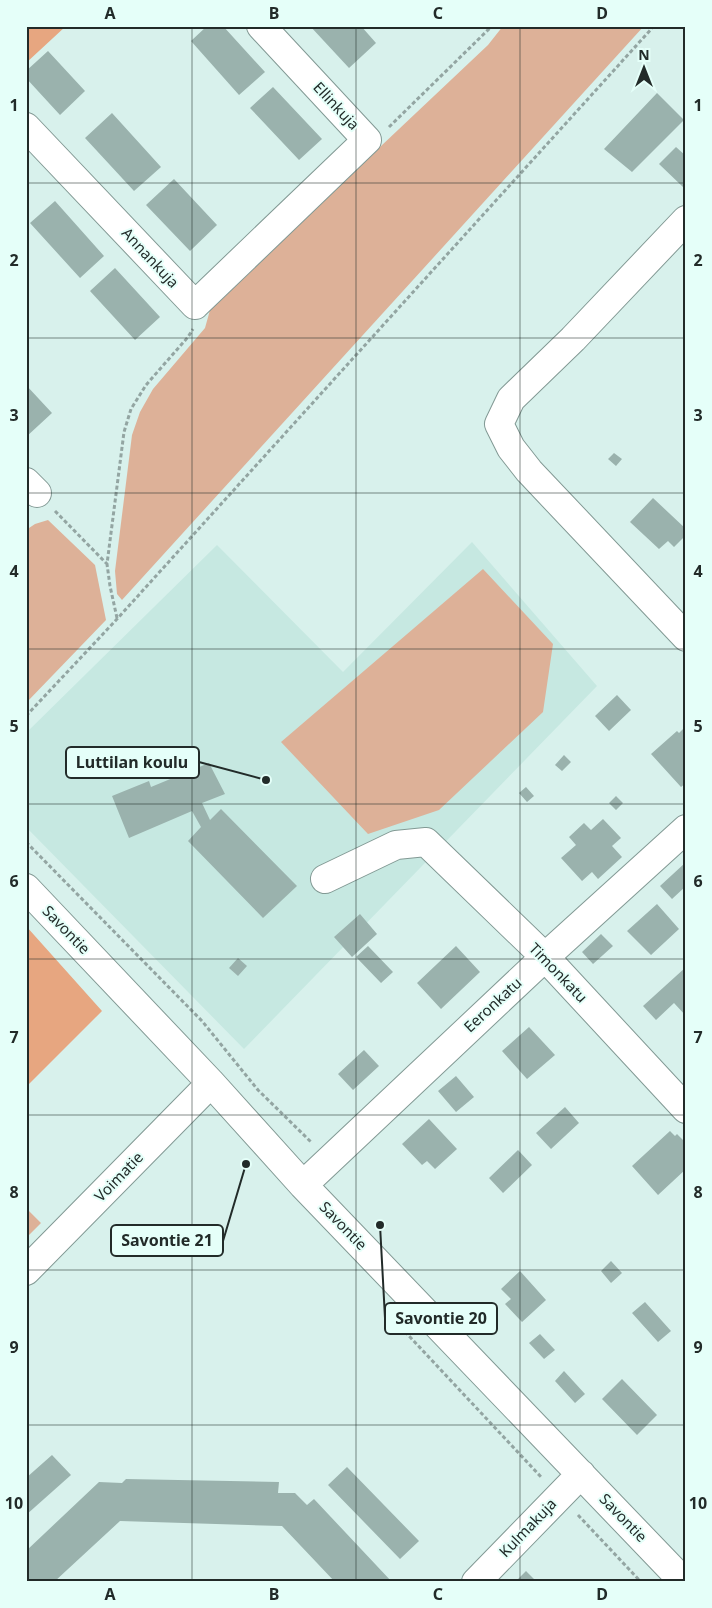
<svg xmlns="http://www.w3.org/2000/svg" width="712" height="1608" font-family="'Noto Sans',sans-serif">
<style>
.built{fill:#c6e8e1}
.green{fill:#ddb198}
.forest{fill:#e7a680}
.building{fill:#9ab2ad}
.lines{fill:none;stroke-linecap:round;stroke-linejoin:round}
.minor-casing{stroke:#829994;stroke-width:30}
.path{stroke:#93a5a2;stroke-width:3;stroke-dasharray:4 2.5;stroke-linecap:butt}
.minor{stroke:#fff;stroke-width:28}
.grid{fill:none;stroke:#222b29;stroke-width:1;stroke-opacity:0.55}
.labels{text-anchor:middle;stroke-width:4;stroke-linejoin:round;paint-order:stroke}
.street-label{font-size:15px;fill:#222b29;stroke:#e5fff9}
.leader{fill:none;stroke:#222b29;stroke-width:2}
.callout-dot{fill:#222b29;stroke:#e5fff9;stroke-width:2}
.callout{fill:#e5fff9;stroke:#222b29;stroke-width:2}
.callout-label{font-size:16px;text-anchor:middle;font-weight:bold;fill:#222b29}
.neatline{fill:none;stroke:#222b29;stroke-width:2}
.grid-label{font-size:16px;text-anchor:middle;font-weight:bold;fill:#222b29}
</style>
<rect width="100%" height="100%" fill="#d8f1ec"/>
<path class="built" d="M472,542L597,686L244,1049L26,827V733L217,545L343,672Z"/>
<path class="green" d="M503,26H644L122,600L117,594L115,571L132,435L140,412L153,389L205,328L210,310L219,299L488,45Z
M48,520L95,565L106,620L26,703V530L35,524Z
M483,569L553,644L543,712L439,810L368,834L281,742Z
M26,1208L41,1223L26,1238Z"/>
<path class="forest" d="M26,26H66L26,63Z
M26,926L102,1011L26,1087Z"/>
<path class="building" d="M207,26H223L265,72L239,95L191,41Z
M310,26H361L376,43L349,68Z
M48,51L85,91L60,115L26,78V71Z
M273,87L322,139L299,160L250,108Z
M657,93L684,120L632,172L604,149Z
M112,113L161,167L134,191L85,138Z
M676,147L686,156V183L683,187L659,164Z
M174,179L217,225L190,251L146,205Z
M55,201L104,256L80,278L30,223Z
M115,268L160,317L135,340L90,291Z
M26,385L52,413L26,437Z
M614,453L622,459L616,466L608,459Z
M653,498L686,529V535L674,547L668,541L659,549L630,522Z
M617,695L631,710L609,731L595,716Z
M686,726V783L681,787L651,754L677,731L679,733Z
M564,755L571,762L562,771L555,765Z
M209,763L225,794L202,803L210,820L221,809L297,886L263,918L188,841L201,827L192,811L129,838L112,796L149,781L151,787Z
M526,787L534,796L527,802L519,793Z
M616,796L623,803L616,810L609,803Z
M603,819L621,838L612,846L622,857L598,879L592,872L582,881L561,858L576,845L569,837L584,823L591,830Z
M685,863L686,886L672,899L660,886Z
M657,904L679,929L651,955L627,931Z
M360,914L377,934L352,957L334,937Z
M601,934L613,946L593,964L582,952Z
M368,946L393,972L381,983L356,957Z
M456,946L480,972L441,1009L417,983Z
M238,958L247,966L238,976L229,968Z
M686,967V1016L674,1003L656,1020L643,1006Z
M529,1027L555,1055L527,1079L502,1051Z
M364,1050L379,1066L353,1090L338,1074Z
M456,1076L474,1097L456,1112L438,1091Z
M565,1107L579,1123L551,1149L536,1133Z
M429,1119L457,1149L435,1169L427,1161L422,1165L402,1144Z
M670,1131L675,1136L677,1134L686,1143L685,1147L686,1149V1169L658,1195L632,1166Z
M518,1150L532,1165L503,1193L489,1178Z
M611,1261L622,1273L611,1283L601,1271Z
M520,1271L546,1300L522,1322L505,1304L511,1299L501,1289Z
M645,1302L671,1331L658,1342L632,1313Z
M540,1334L555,1350L544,1359L529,1343Z
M564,1371L585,1394L575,1403L555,1381Z
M622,1379L657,1415L637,1435L602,1399Z
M52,1455L71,1475L26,1515V1478Z
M347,1467L419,1541L400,1559L328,1485Z
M126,1479L279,1482L278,1493H295L307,1505L314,1499L392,1582H335L282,1526L120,1521L54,1582H26V1551L99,1482L122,1483Z
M526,1571L537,1582H515Z"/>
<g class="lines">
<defs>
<path id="minor" d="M26,127L195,305L367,140L261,26
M686,220L573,339L511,399L499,424L511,448L529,471L686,637
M26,482L37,493
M325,879L396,845L426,842L545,957L686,1109
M26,888L211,1083L303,1185L684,1582
M303,1185L545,957L686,829
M26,1271L211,1083
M476,1582L581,1474"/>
</defs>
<use href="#minor" class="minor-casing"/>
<path class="path" d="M389,127L492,26
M55,511L107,564
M117,618L110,586L107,564L124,432L131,409L146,385L188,337L193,329
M26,716L117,619L654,26
M26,842L202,1021L258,1090L311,1142
M396,1322L542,1478
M578,1515L641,1582"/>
<use href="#minor" class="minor"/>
</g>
<path class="grid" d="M192,26V1582M356,26V1582M520,26V1582M26,183H686M26,338H686M26,493H686M26,649H686M26,804H686M26,959H686M26,1115H686M26,1270H686M26,1425H686"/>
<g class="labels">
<g class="street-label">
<text transform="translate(336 106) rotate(47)" y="5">Ellinkuja</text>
<text transform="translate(150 258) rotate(47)" y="5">Annankuja</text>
<text transform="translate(66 930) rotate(46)" y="5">Savontie</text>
<text transform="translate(558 973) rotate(46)" y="5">Timonkatu</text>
<text transform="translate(493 1005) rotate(-43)" y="5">Eeronkatu</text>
<text transform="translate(119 1177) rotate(-46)" y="5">Voimatie</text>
<text transform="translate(343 1226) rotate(46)" y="5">Savontie</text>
<text transform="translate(623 1518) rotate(46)" y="5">Savontie</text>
<text transform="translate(528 1528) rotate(-46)" y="5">Kulmakuja</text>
</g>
</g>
<path class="leader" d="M266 780L199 762M246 1164L223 1241M380 1225L385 1318"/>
<g class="callout-dot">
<circle cx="266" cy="780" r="5"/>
<circle cx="246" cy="1164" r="5"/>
<circle cx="380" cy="1225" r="5"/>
</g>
<g class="callout">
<rect x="66" y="747" width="133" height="31" rx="5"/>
<rect x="111" y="1225" width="112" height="31" rx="5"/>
<rect x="385" y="1303" width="112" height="31" rx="5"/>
</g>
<g class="callout-label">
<text x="132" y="768">Luttilan koulu</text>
<text x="167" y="1246">Savontie 21</text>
<text x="441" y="1324">Savontie 20</text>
</g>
<rect width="712" height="1608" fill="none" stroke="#e5fff9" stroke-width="55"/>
<g transform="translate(644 68)" stroke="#e5fff9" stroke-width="4" paint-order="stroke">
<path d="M0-4L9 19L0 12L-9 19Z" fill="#222b29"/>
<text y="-8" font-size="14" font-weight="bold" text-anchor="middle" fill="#222b29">N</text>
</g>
<rect x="28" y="28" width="656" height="1552" class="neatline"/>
<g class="grid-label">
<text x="110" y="19">A</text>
<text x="274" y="19">B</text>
<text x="438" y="19">C</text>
<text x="602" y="19">D</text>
<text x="14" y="111">1</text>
<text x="698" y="111">1</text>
<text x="14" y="266">2</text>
<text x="698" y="266">2</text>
<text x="14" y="421">3</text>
<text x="698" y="421">3</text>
<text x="14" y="577">4</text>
<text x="698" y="577">4</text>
<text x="14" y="732">5</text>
<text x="698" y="732">5</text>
<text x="14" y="887">6</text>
<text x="698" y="887">6</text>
<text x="14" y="1043">7</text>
<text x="698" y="1043">7</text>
<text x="14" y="1198">8</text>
<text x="698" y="1198">8</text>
<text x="14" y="1353">9</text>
<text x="698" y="1353">9</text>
<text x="14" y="1509">10</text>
<text x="698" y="1509">10</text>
<text x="110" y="1600">A</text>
<text x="274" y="1600">B</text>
<text x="438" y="1600">C</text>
<text x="602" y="1600">D</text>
</g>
</svg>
